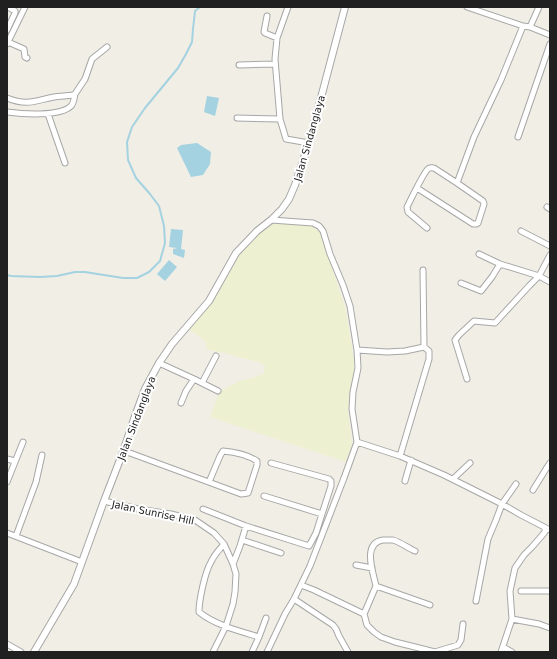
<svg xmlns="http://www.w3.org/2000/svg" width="557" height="659" font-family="'DejaVu Sans',sans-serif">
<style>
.farmland{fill:#eef1d1}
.water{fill:#a4d2e1}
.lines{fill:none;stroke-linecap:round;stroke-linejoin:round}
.stream{stroke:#a4d2e1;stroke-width:2}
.minor-casing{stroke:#a7a7a7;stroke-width:7}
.tertiary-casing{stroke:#a7a7a7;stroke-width:8}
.minor{stroke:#fff;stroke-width:5}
.tertiary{stroke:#fff;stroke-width:6}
.labels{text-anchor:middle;stroke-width:4;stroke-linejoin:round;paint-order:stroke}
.street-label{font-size:10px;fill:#202020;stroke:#fff}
</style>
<rect width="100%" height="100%" fill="#f1eee6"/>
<path class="farmland" d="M275,222L309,225L315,228L319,231L323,240L346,310L355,368L348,410L352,444L346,462L210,417L219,392L239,381L252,378L264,373L265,366L258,362L237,357L226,353L208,350L206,347V343L197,335L191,331L189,328L238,255L263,229Z"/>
<path class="water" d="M207,96L219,98L215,116L204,112Z
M197,143L211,152L210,164L203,175L191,177L177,148L181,145Z
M171,229L183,230L181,249L185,250L184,258L173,254V249L177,248L169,247Z
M169,260L177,267L165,281L157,274Z"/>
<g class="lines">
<path class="stream" d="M7,275L11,276L40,277L57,276L75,272H85L123,278H137L149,272L160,261L165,243L164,226L159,206L150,194L136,178L128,160L127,142L132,127L145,108L178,68L186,54L192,42L193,29L195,11L200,7"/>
<defs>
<path id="minor" d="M288,7L277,38L275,59L280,119L286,139L309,143
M467,7L523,26L530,27L550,35
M267,16L264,32L265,33L277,38
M530,27L539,7
M7,30L15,13V11L8,7
M8,42L24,49L25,57L27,58
M7,44L25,7
M239,65L275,64
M7,98C27,106 34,101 54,97C60,96 67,96 73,95L75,94L85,79L92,59L107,47
M7,112C22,114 60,117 71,106C74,103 74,98 75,94
M48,114L65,163
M237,118L280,119
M518,137L550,44
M457,183L474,137L501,80L523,26
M417,188L473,224H476L478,223L484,204L483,201L457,183L434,168C431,168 430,167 428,169C424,172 410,201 407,207L408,212L427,228
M547,207L550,209
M521,231L550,246
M479,254L500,264L539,276L550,282
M461,283L481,291L492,277L500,264
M357,350L387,352L405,351L424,347L423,270
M159,363L194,379L218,391
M467,379L455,340L459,335L474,321L495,323L529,286L539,276L550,255
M202,383L216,356
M181,403L186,391L194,379
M357,442L400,456L444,475L502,504L521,515L550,530
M123,452L130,453L241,494L248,493L257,465V461C248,455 234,452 223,451L220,456L209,482
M400,456L429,359V351L424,347
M7,459L15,461
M453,479L470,463
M405,481L411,460
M7,482L23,442
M533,490L546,469L550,463
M264,496L322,514L331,486V481L329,479L271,463
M104,501L138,509L171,514L195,520L214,533L224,544L233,564L236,574L235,592L233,604L226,626L213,652
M203,509L246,526L309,546L316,533L322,514
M7,533L82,562
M16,536L36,482L42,455
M242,540L281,553
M224,544C219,550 214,555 211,562C205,572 199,600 199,612C215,625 239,631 259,637L252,652
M233,564L240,546L246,526
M356,565L372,568
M301,585L314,590L364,614L367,625L374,632L381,637L395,642L435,652L458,645L461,640L463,624
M376,586C373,572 362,543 383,540C387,540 389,540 393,540C400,542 408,548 415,551
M521,591H550
M294,599L333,625L336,629L339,636L348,652
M476,601L488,539L496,520L502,504L516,484
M364,614L376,586L430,605
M512,619L539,624L550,628
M259,637L266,618
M7,644L21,652
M503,647L512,652
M267,652L285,614L294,599L310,566L344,478L357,442L352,409L353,392L358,368L357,350L350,306L343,285L330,254L323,231L319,226L313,223L271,220
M501,652L512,619L510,591L515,568L524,555L532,547L545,532V528"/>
<path id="tertiary" d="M34,652L74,584L104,501L123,452L134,419L145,389L159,363L172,344L209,301L236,253L257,231L271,220L282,209L289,199L295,185L309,143L345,7"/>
</defs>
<use href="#minor" class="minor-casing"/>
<use href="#tertiary" class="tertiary-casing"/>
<use href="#minor" class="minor"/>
<use href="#tertiary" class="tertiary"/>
</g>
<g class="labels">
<g class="street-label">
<text transform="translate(309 138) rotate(-74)" y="4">Jalan Sindanglaya</text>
<text transform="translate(136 418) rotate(-69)" y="4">Jalan Sindanglaya</text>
<text transform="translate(153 512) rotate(12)" y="4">Jalan Sunrise Hill</text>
</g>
</g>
<rect width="557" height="659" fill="none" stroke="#202020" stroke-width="16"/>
</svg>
